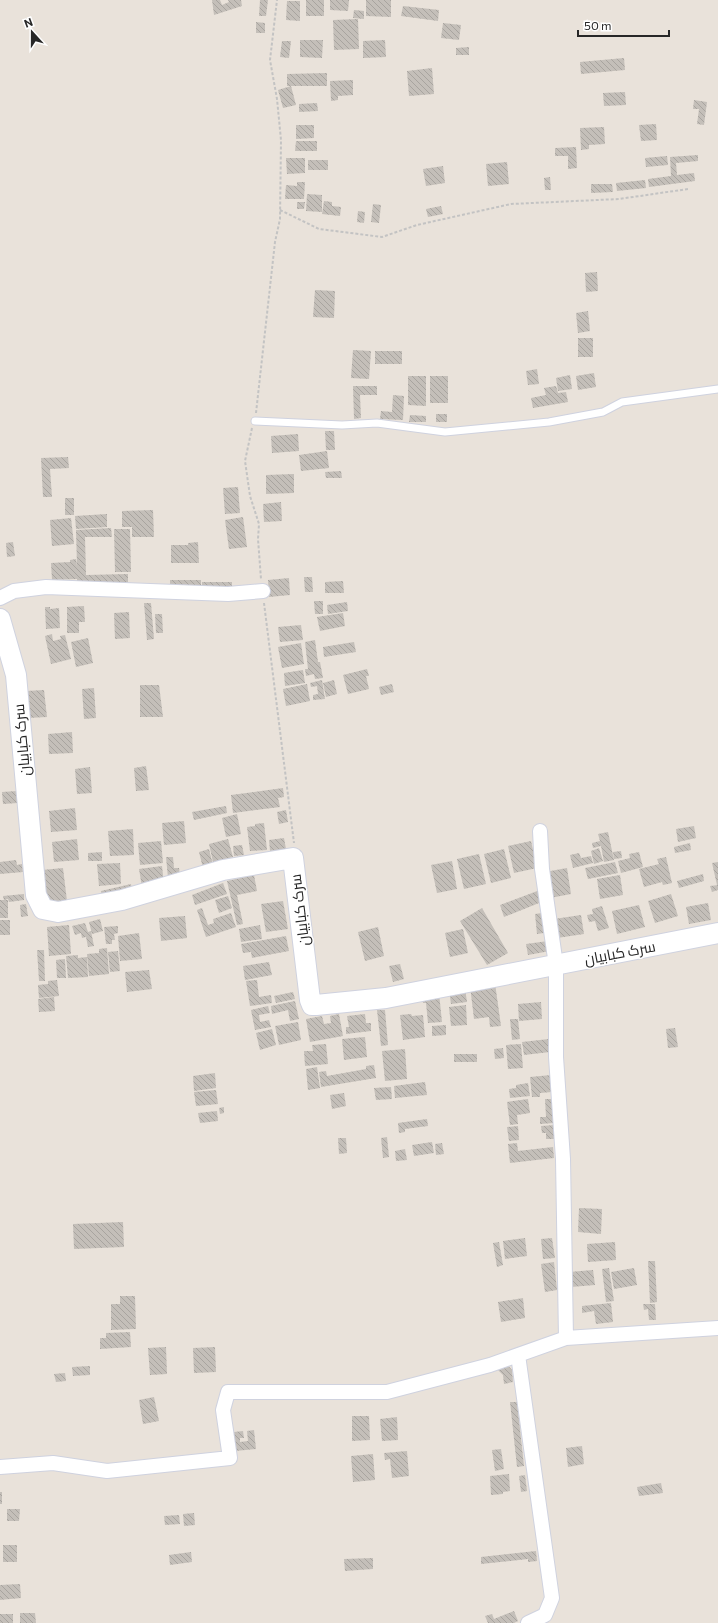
<svg xmlns="http://www.w3.org/2000/svg" width="718" height="1623" font-family="Commissioner,Cairo,sans-serif">
<style>
.building{fill:url(#building-back-hatch)}
.lines{fill:none;stroke-linecap:round;stroke-linejoin:round}
.lane-casing{stroke:#cfd2df;stroke-width:9}
.street-casing{stroke:#cfd2df;stroke-width:16}
.secondary-casing{stroke:#cfd2df;stroke-width:22}
.path{stroke:#c3c3c3;stroke-width:2;stroke-dasharray:3 2;stroke-linecap:butt}
.lane{stroke:#fff;stroke-width:7}
.street{stroke:#fff;stroke-width:14}
.secondary{stroke:#fff;stroke-width:20}
.labels{text-anchor:middle;stroke-width:3;stroke-linejoin:round;paint-order:stroke}
.street-label{font-size:15px;fill:#272727;stroke:#fff}
</style>
<defs>
<pattern id="building-back-hatch" width="6" height="6" patternUnits="userSpaceOnUse"><rect width="6" height="6" fill="#c4bfb9"/><path d="M-1 5l2 2M0 0l6 6M5-1l2 2" fill="none" stroke="#a8a49f"/></pattern>
</defs>
<rect width="100%" height="100%" fill="#e9e2da"/>
<path class="building" d="M212,0H220L222,5L229,2L228,0H241L242,6L214,15Z
M260,0H268L266,16H259Z
M306,0H324V16H306Z
M330,0H349L348,11L330,10Z
M366,0H391V17L366,16Z
M287,1H300V21L286,20Z
M403,6L439,10L438,21L401,16Z
M354,10L364,11V19L353,18Z
M358,19L359,49L334,50L333,20Z
M256,22L265,23V33H256Z
M443,23L461,25L459,40L441,38Z
M300,40H323L322,58L300,57Z
M385,40L386,57L363,58V41Z
M282,41H291L289,58L280,57Z
M469,47V55H456V48Z
M624,58L625,70L581,74L580,62Z
M432,68L434,94L409,96L407,71Z
M327,73V86H287V74Z
M353,80V95L338,96V100L331,101L330,81Z
M291,86L296,105L283,108L278,90Z
M625,92L626,105L604,106L603,93Z
M694,100L707,102L704,125L697,124L699,109H693Z
M317,103L318,111L299,112V104Z
M656,124L657,140L641,141L639,125Z
M296,125H314V138L296,139Z
M604,127L605,144L589,145V149L581,150L580,128Z
M296,141H317V151H295Z
M576,147L577,168L568,169V156H555V148Z
M698,155V161L676,163L677,175L694,173L695,181L649,187L648,179L671,176L670,157Z
M667,156L668,165L646,167L645,158Z
M286,158H305V173L287,174Z
M308,160H328V170H308Z
M507,162L509,184L488,186L486,164Z
M443,166L445,183L426,186L423,169Z
M550,177L551,190H545L544,178Z
M645,180L646,188L617,191L616,183Z
M297,182H305L304,199H285L286,185L297,186Z
M591,184H612L613,192L591,193Z
M307,194L322,195V212L306,211Z
M324,201L332,202V206L341,207L340,216L322,214Z
M297,202H305L304,209H297Z
M373,204L381,205L379,223L371,222Z
M441,206L443,214L428,217L426,209Z
M358,211L365,212L364,223L357,222Z
M597,272L598,291L586,292L585,273Z
M315,290L335,291L334,318L313,317Z
M588,311L590,331L578,333L576,313Z
M578,338H593V357H578Z
M353,350L371,351L369,379L351,378Z
M375,351H402V364H375Z
M537,369L539,384L528,385L526,371Z
M594,373L596,387L578,390L576,376Z
M570,375L572,389L558,391L556,378Z
M408,376H426V406L408,405Z
M430,376H448V403H430Z
M353,386H377V395H360L361,418L354,419Z
M556,386L558,393L566,392L568,402L533,408L531,398L546,395L544,388Z
M393,395L404,396L403,420L380,419L381,411L392,412Z
M436,414H447V422H436Z
M410,415L426,416V422H409Z
M325,431H334L335,450H326Z
M298,434L299,451L272,453L271,436Z
M327,451L329,468L301,471L299,455Z
M68,457L69,468L50,469L52,497H43L41,458Z
M341,471L342,478H326L325,472Z
M294,474V493L266,494V475Z
M238,487L240,513L225,514L223,488Z
M65,498H74V515H65Z
M281,502L282,521L264,522L263,504Z
M153,510L154,537H132V527H122V511Z
M107,514V527L76,529L75,516Z
M243,517L247,547L229,549L225,520Z
M71,518L74,544L52,546L50,520Z
M111,528L112,537H85L86,575L128,574V582L77,584V579L52,580L51,563L70,562V560L76,559L77,566L76,530Z
M114,529H130L131,572H115Z
M13,542L15,556L7,557L6,543Z
M198,542L199,563H171V545H188V543Z
M304,577H312L313,592H305Z
M289,578L290,595L269,597L268,580Z
M170,580H201V588L170,587Z
M343,581L344,593H325V582Z
M202,582H232V589H202Z
M314,601H323V614H315Z
M347,602L348,611L328,614L327,605Z
M144,603H151L154,639L147,640Z
M84,606L85,622H79V633H67V607Z
M45,607H50V609L59,608L60,628L46,629Z
M129,612L130,638L115,639L114,613Z
M343,613L345,626L320,631L317,617Z
M155,614H162L163,633H156Z
M301,625L303,640L280,642L278,627Z
M52,634L53,641L61,639L60,636L65,635L71,659L51,664L45,636Z
M88,638L93,663L76,667L71,642Z
M315,640L318,662H320L323,678L315,679L314,674L306,676L305,669H308L305,642Z
M354,642L356,652L324,657L323,647Z
M301,643L304,664L282,668L278,647Z
M367,669L369,676H366L369,689L348,694L343,675Z
M303,670L305,683L285,686L284,673Z
M322,680L325,699L313,700V695L318,694L317,686L311,687L310,683Z
M334,680L337,694L326,697L323,683Z
M307,684L310,701L286,706L283,689Z
M392,684L394,692L381,695L379,687Z
M140,685H159L163,717H140Z
M94,688L96,718L84,719L82,689Z
M44,690L47,717L28,718L26,691Z
M72,732L73,753L49,754L48,734Z
M146,766L149,790L136,791L134,768Z
M90,767L92,793L77,794L75,769Z
M283,788L284,797L278,798L280,807L233,813L231,795Z
M17,791L18,803L3,804L2,792Z
M226,806L227,813L194,820L192,812Z
M75,808L77,830L51,832L49,811Z
M286,810L288,822L279,824L277,812Z
M237,814L241,834L226,837L222,818Z
M184,821L186,843L164,845L162,823Z
M264,823L267,850L250,851L247,827L255,826V824Z
M694,826L696,838L678,842L676,829Z
M133,829L134,855L110,856L108,831Z
M608,832L614,860L604,862L601,846L593,848L592,843L600,841L598,834Z
M284,838L286,849L270,851L269,840Z
M77,839L79,860L54,862L52,842Z
M228,839L233,857L213,862L209,844Z
M161,841L163,863L140,865L138,843Z
M531,841L537,868L514,873L508,846Z
M690,843L691,850L675,853L674,847Z
M242,845L244,855L234,856L233,846Z
M599,848L603,861L594,864L591,851Z
M209,849L213,865L203,868L199,852Z
M504,849L511,878L491,883L484,854Z
M621,851L622,858L614,859L613,852Z
M102,852V861H88V853Z
M639,852L643,867L621,873L618,861L630,858L629,854Z
M579,853L581,858L591,856L593,863L573,868L570,855Z
M479,854L486,884L464,889L457,859Z
M166,857H173L174,868H179L180,876L168,878Z
M666,857L672,883L663,885L662,882L644,887L639,869L659,864L657,859Z
M16,860L17,865L22,864L23,872L0,874V862Z
M452,861L457,889L437,893L431,865Z
M615,862L618,873L588,879L585,868Z
M718,862V885H717L712,863Z
M120,863L121,884L99,886L97,864Z
M162,866L164,884L142,887L139,869Z
M63,868L67,901L46,904L42,870Z
M567,868L571,894L550,898L545,872Z
M703,874L704,881L679,888L677,881Z
M254,875L257,891L237,895L243,924L237,925L227,881Z
M620,875L623,895L600,899L597,879Z
M223,883L227,894L195,905L192,895Z
M131,884L132,892L102,898L101,891Z
M718,885V890L712,892L710,886Z
M540,890L544,901L504,917L500,905Z
M24,894V900L9,902L8,899L4,900L3,896Z
M671,894L678,916L655,923L648,901Z
M228,896L232,908L219,913L215,900Z
M0,900H8V918H0Z
M283,901L288,929L266,932L261,904Z
M708,903L711,920L689,924L686,907Z
M26,904L28,916L21,917L20,905Z
M639,905L645,927L617,934L612,911Z
M602,906L609,928L598,931L595,921L589,922L587,915L593,914L592,909Z
M202,908L208,925L214,923L213,919L231,913L236,927L206,937L197,910Z
M482,908L508,953L487,965L460,921Z
M542,913L544,933L537,934L535,914Z
M581,915L584,934L557,938L554,919Z
M185,916L187,938L161,941L159,918Z
M100,919L103,931L92,934L89,922Z
M0,920H10V935H0Z
M85,923L88,932L91,931L94,946L88,947L86,937L82,938L81,933L75,935L72,926Z
M69,925L71,954L49,956L47,927Z
M260,925L262,939L241,942L239,929Z
M118,926V933L114,934L115,940H112V944H106L104,927Z
M378,927L384,956L365,961L358,932Z
M463,929L468,953L450,957L445,933Z
M139,933L142,959L120,961L118,936Z
M286,936L289,951L252,958L251,952L243,953L241,944Z
M548,941L550,951L528,955L526,944Z
M107,948L109,974L89,976L87,954L99,953V949Z
M37,950H44L45,981H39Z
M118,951L120,971L110,972L108,952Z
M78,955V958L87,957L88,977L68,978L66,956Z
M65,959L66,978H57L56,960Z
M269,962L272,975L245,980L243,966Z
M400,964L404,979L393,982L389,966Z
M149,970L152,989L127,992L125,972Z
M57,980L59,996L39,998L38,985L48,984V981Z
M257,980L259,997L271,995L272,1003L250,1006L246,981Z
M495,983L501,1026L490,1027L489,1017L474,1019L470,986Z
M465,988L467,1002L451,1004L449,990Z
M293,992L295,999L276,1003L274,996Z
M439,993L442,1022L428,1023L426,1003H423L422,995Z
M54,997L55,1011L39,1012L38,999Z
M295,1001L299,1019L290,1021L288,1010L272,1014L271,1006Z
M541,1002L542,1019L519,1021L518,1004Z
M466,1005L467,1025L451,1026L449,1007Z
M268,1006L270,1013L259,1015L260,1022L269,1020L271,1027L255,1030L251,1010Z
M377,1010H385L388,1045L381,1046Z
M339,1014L343,1036L310,1042L306,1019L322,1016L324,1024L331,1023L330,1016Z
M365,1014L366,1023H371V1031L346,1034V1027H349L347,1016Z
M411,1014L412,1016L423,1015L425,1037L403,1040L400,1015Z
M510,1019H518L520,1039L512,1040Z
M298,1022L301,1040L279,1045L275,1026Z
M446,1025V1035L432,1036V1026Z
M675,1028L678,1047L668,1048L666,1029Z
M272,1029L276,1045L260,1050L256,1033Z
M365,1037L367,1057L344,1060L342,1039Z
M549,1039L550,1052L524,1055L522,1042Z
M326,1044L328,1064L305,1066L304,1051H313L312,1045Z
M521,1044L523,1068L508,1069L506,1045Z
M503,1048L504,1058L495,1059L494,1049Z
M405,1049L407,1079L385,1081L382,1051Z
M454,1054H477V1062H454Z
M374,1065L376,1078L321,1087L319,1072L326,1071L327,1076L366,1069V1066Z
M317,1067L320,1088L308,1090L306,1069Z
M215,1073L216,1088L194,1091L193,1076Z
M551,1075L552,1092L540,1093V1097H532L530,1077Z
M425,1082L427,1095L395,1098L394,1086Z
M528,1083L530,1096L510,1098L509,1089L516,1088V1085Z
M391,1087L392,1099L376,1100L374,1088Z
M216,1090L218,1104L196,1106L194,1092Z
M344,1093L346,1106L332,1109L330,1095Z
M528,1099L530,1113L517,1115L518,1124L510,1125L507,1102Z
M545,1099H553L554,1123L540,1124V1117H546Z
M224,1107V1113L220,1114L219,1108Z
M217,1111L218,1121L200,1123L198,1113Z
M427,1119L428,1126L405,1129V1132L399,1133L398,1123Z
M555,1125L556,1139H546V1133H542L541,1126Z
M518,1126L519,1140L509,1141L507,1127Z
M387,1137L389,1157L383,1158L381,1138Z
M338,1138H346L347,1153L339,1154Z
M432,1142L434,1153L414,1156L412,1145Z
M442,1143L444,1154L436,1155L435,1144Z
M517,1143L518,1151L553,1147L554,1158L510,1163L508,1144Z
M405,1149L407,1160L396,1161L395,1151Z
M579,1208L602,1209L601,1234L578,1232Z
M123,1222L124,1247L74,1249L73,1224Z
M525,1238L527,1256L505,1259L503,1241Z
M552,1238L555,1258L543,1259L541,1239Z
M499,1242L503,1265L497,1267L493,1243Z
M615,1242L616,1260L588,1262L587,1244Z
M648,1261H655L657,1302L650,1303Z
M554,1262L557,1290L545,1292L541,1264Z
M609,1268L614,1301L606,1302L602,1269Z
M634,1268L637,1285L614,1289L611,1272Z
M593,1270L595,1285L571,1287L569,1272Z
M120,1296H135L136,1329L111,1330V1304H120Z
M523,1298L525,1318L501,1322L498,1302Z
M611,1303L613,1322L596,1324L594,1311L582,1313V1306Z
M643,1304H655L656,1320H649L648,1309L644,1310Z
M130,1332L131,1347L100,1349V1338H106V1333Z
M166,1347L167,1374L150,1375L148,1348Z
M215,1347L216,1372L194,1373L193,1348Z
M505,1362L512,1370L513,1382L504,1384L503,1375L495,1367Z
M90,1366V1375L73,1376L72,1367Z
M65,1373L66,1381L56,1382L54,1374Z
M154,1397L159,1421L143,1424L139,1400Z
M510,1402H517L524,1466L517,1467Z
M352,1416H369L370,1440L352,1441Z
M397,1417L398,1440L382,1441L380,1419Z
M254,1430L256,1449L235,1451L234,1432L243,1431L244,1438H240V1442L248,1441L247,1431Z
M582,1446L584,1464L568,1467L566,1448Z
M501,1449L504,1469L495,1471L492,1450Z
M407,1451L409,1476L392,1478L390,1459L385,1460L384,1453Z
M373,1454L375,1480L353,1482L351,1456Z
M509,1474L510,1491L503,1492V1494L491,1495L490,1476Z
M525,1475L527,1491L521,1492L519,1476Z
M661,1483L663,1493L639,1496L637,1487Z
M0,1492H2V1504H0Z
M7,1509H20L19,1521H7Z
M194,1513L195,1525L184,1526L183,1514Z
M179,1515L180,1524L165,1525L164,1516Z
M3,1545H17V1562H3Z
M536,1551L537,1561L528,1562V1559L481,1564V1557Z
M191,1552L192,1562L170,1565L169,1555Z
M373,1558V1569L345,1571L344,1559Z
M20,1584L21,1598L0,1600V1585Z
M514,1611L518,1621L514,1623H488L485,1616L492,1614L494,1619Z
M20,1613H35L36,1623H20Z
M0,1614H13V1623H0Z"/>
<g class="lines">
<defs>
<path id="lane" d="M255,421L342,425L377,423L445,432L549,422L603,412L622,402L718,389"/>
<path id="street" d="M0,598L14,591L46,587L228,594L263,591
M540,831L542,869L556,965V1057L563,1159L566,1338
M518,1355L552,1598L545,1615L528,1623
M0,1467L53,1463L107,1471L230,1458L223,1410L228,1392H387L490,1365L566,1338L718,1328"/>
<path id="secondary" d="M0,619L16,675L36,895L43,909L58,912L122,900L223,870L293,858L310,1000L312,1005H316L386,998L718,933"/>
</defs>
<use href="#lane" class="lane-casing"/>
<use href="#street" class="street-casing"/>
<use href="#secondary" class="secondary-casing"/>
<path class="path" d="M280,210L319,229L382,237L417,225L511,204L619,199L688,189
M256,413L275,242L280,219L281,140L277,99L270,60L277,0
M252,428L245,461L250,496L259,524L258,539L261,579
M264,603L294,843"/>
<use href="#lane" class="lane"/>
<use href="#street" class="street"/>
<use href="#secondary" class="secondary"/>
</g>
<g class="labels">
<g class="street-label">
<text transform="translate(22 740) rotate(-95)" y="5">سرک کبابیان</text>
<text transform="translate(300 910) rotate(-97)" y="5">سرک کبابیان</text>
<text transform="translate(620 953) rotate(-11)" y="5">سرک کبابیان</text>
</g>
</g>
<g transform="translate(32 32) rotate(339)" stroke="#ffffff" stroke-width="3" paint-order="stroke">
<path d="M0-3L7 15L0 10L-7 15Z" fill="#272727"/>
<text y="-6" font-size="11" font-weight="bold" text-anchor="middle" fill="#272727">N</text>
</g>
<path d="M578 30v6h91v-6" fill="none" stroke="#272727" stroke-width="2"/>
<text x="584" y="30" font-size="12" fill="#272727" stroke="#ffffff" stroke-width="3" paint-order="stroke">50 m</text>
</svg>
